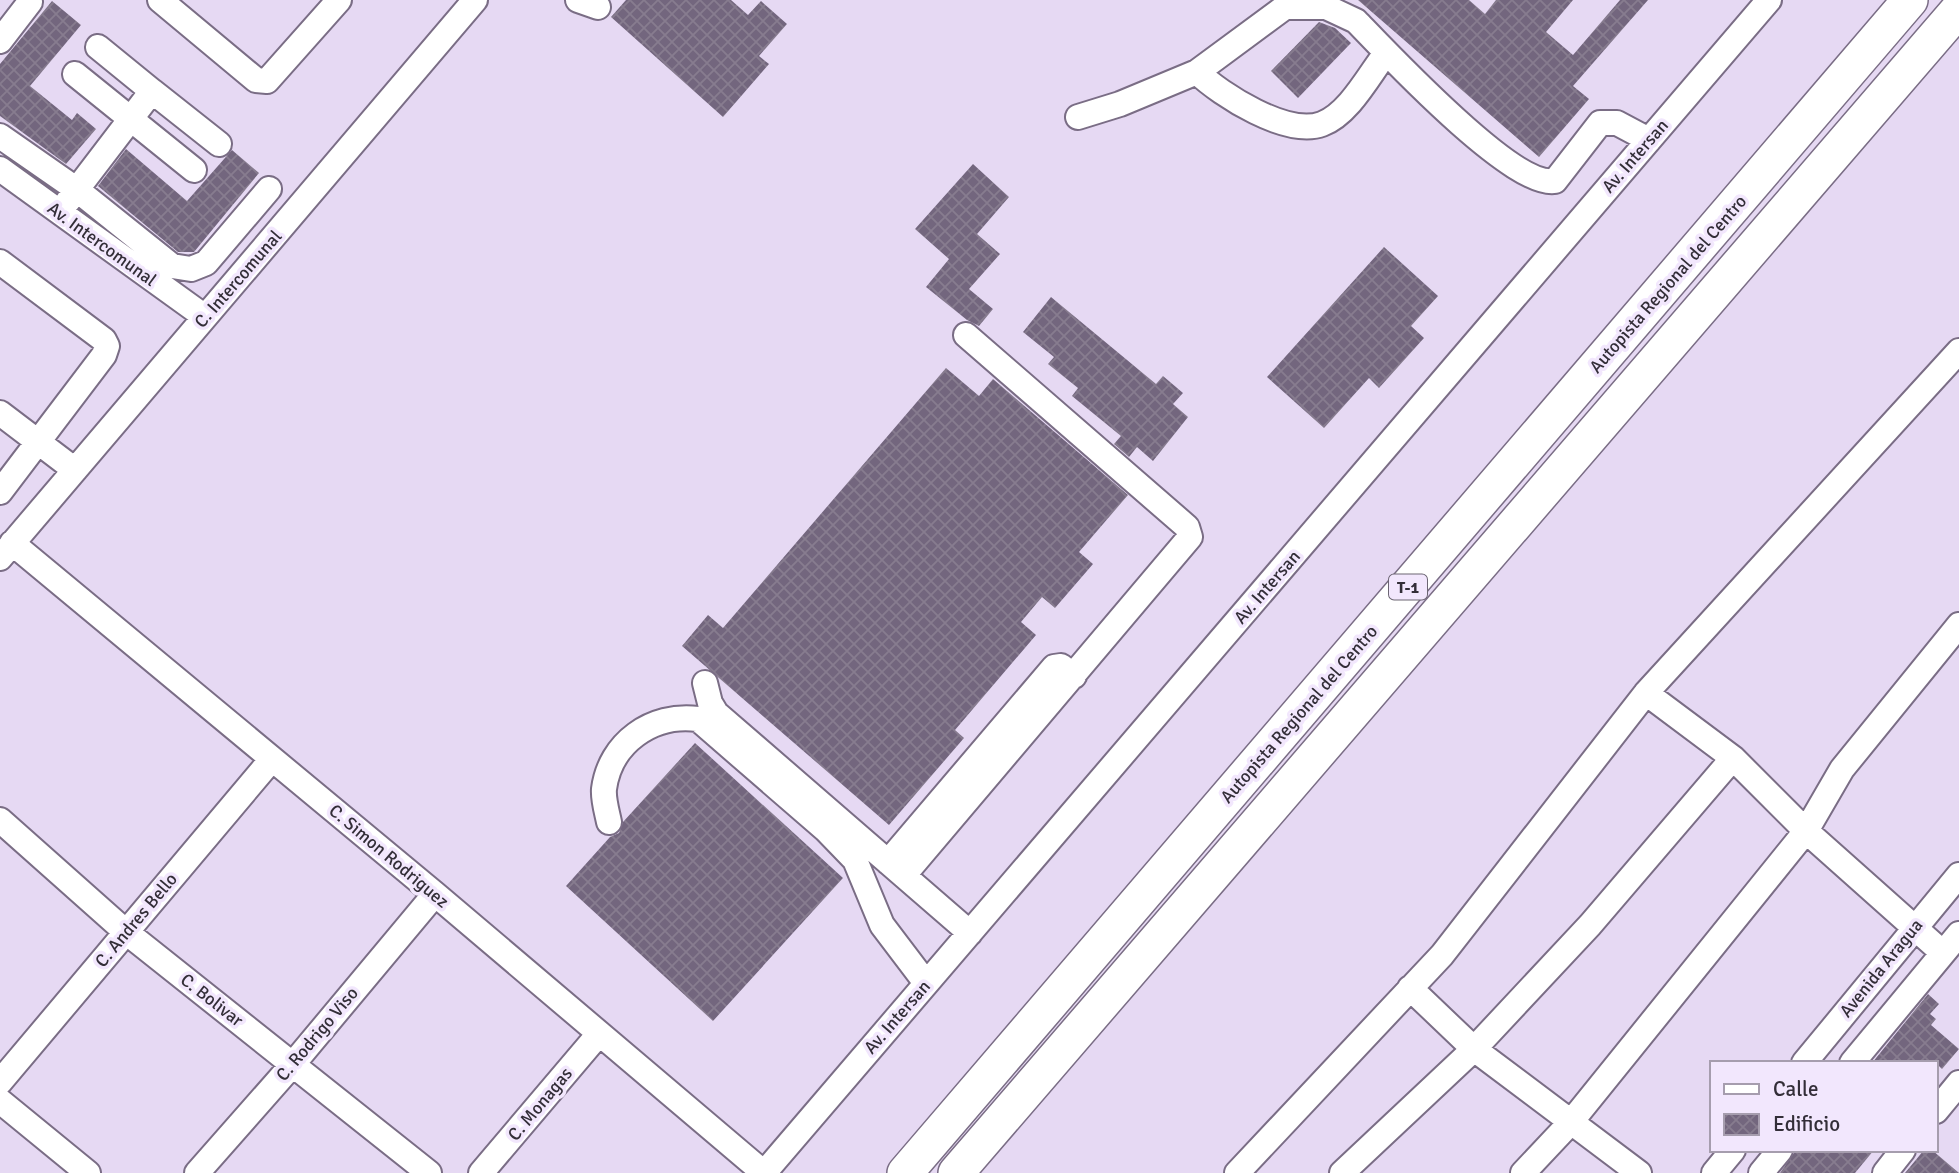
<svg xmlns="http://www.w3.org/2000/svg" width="1959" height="1173" font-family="Signika,sans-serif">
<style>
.building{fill:url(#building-cross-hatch)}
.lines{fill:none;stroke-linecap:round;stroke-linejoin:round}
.minor-casing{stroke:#7a6d85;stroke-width:28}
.highway-casing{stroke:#7a6d85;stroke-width:38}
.minor{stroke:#fff;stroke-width:24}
.highway{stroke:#fff;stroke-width:35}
.labels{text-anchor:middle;stroke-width:7;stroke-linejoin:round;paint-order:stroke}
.shield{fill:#f2e7fd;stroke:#6c6673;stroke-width:2}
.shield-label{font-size:16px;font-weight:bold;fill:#332e38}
.street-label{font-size:18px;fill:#332e38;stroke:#f2e7fd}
</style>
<defs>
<pattern id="building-cross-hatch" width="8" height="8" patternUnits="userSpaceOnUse" patternTransform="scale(1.75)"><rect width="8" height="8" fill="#73667e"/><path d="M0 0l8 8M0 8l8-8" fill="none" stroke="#877c8f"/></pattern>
</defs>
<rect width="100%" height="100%" fill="#e6d9f3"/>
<path class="building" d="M626,0H731L748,15L761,1L787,24L759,56L769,64L723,117L611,17Z
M1358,0H1469L1485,14L1496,0H1573L1546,32L1573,55L1620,0H1648L1573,86L1589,99L1539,157Z
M52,1L81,25L30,86L72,120L77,113L96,129L66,164L0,116V64Z
M1319,22L1335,28L1351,43L1298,98L1271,71Z
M126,149L187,201L232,150L259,173L194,252H178L98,186Z
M973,164L1009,197L977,234L1000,254L969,289L993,309L979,326L967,320L926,287L949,259L915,229Z
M1384,247L1438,296L1411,326L1424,338L1379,388L1369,378L1324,428L1267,377Z
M1051,297L1156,384L1163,376L1183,393L1173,404L1188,417L1153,461L1137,447L1129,457L1114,444L1121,436L1072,396L1078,388L1048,364L1054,357L1023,332Z
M946,368L979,396L993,379L1128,495L1079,552L1093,564L1055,608L1042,597L1021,622L1036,635L955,730L964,738L889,825L682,646L708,615L723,628Z
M695,743L843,878L713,1021L566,886L610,837L619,833L623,822Z
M1928,994L1939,1004L1930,1014L1936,1019L1931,1025L1959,1049L1942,1069L1936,1063H1872Z
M1796,1150H1874L1855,1173H1780Z
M1924,1150H1932L1959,1173H1905Z"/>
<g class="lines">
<defs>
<path id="minor" d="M160,0L256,80L267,81L339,0
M578,0L598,7
M0,41L30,2
M1197,72C1221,95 1287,137 1322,124C1349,114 1369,75 1386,53
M75,74L194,170
M152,91L219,144
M1078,117L1120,104L1197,72L1285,7H1326L1356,21C1388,54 1513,188 1555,181L1600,123H1617L1649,140
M0,136L76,189L172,266L191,269L206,263L269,189
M0,169L205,317
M68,201L152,91L98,47
M0,262L104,340L107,346L104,355L0,492
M0,413L75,470
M12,543L435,894L764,1173
M0,558L475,0
M705,683L710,703L716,713L970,933
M1646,693L1733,758L1806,831L1943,953
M0,820L126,932L429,1173
M609,822C607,812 603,799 604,789C610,743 652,713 698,719L826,830L855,860L882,925L926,983
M888,862L1054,667L1061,666L1074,676
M904,875L1190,537L1187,527L966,335
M1410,988L1474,1049L1639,1173
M1804,1063L1959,875
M1852,1063L1959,934
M0,1082L272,759
M0,1101L88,1173
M1936,1111L1959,1083
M197,1173L293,1064L435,894
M481,1173L598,1035
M764,1173L1769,0
M1237,1173L1442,955L1646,693L1959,351
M1342,1173L1474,1049L1590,925L1733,758
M1523,1173L1571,1122L1806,831L1842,769L1959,625
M1714,1173L1733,1150
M1761,1173L1780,1150
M1885,1173L1903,1150"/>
<path id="highway" d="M905,1173L1910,0
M956,1173L1959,9"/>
</defs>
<use href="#minor" class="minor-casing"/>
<use href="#highway" class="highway-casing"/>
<use href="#minor" class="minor"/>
<use href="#highway" class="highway"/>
</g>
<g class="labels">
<rect class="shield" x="1389" y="574.5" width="38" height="25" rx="5"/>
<g class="shield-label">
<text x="1408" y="593">T-1</text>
</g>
<g class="street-label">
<text transform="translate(1635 156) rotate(-49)" y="6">Av. Intersan</text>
<text transform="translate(102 244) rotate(36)" y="6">Av. Intercomunal</text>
<text transform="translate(238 279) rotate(-49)" y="6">C. Intercomunal</text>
<text transform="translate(1668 284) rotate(-49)" y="6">Autopista Regional del Centro</text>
<text transform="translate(1267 587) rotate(-49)" y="6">Av. Intersan</text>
<text transform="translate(1299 714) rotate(-49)" y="6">Autopista Regional del Centro</text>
<text transform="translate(389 856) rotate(40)" y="6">C. Simon Rodriguez</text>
<text transform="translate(136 920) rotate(-50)" y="6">C. Andres Bello</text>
<text transform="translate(1881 968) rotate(-51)" y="6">Avenida Aragua</text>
<text transform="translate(212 1000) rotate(38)" y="6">C. Bolivar</text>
<text transform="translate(897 1017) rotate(-49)" y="6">Av. Intersan</text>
<text transform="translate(317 1034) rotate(-50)" y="6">C. Rodrigo Viso</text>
<text transform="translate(540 1104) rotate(-50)" y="6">C. Monagas</text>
</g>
</g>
<rect x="1710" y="1061" width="228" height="91" fill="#f2e7fd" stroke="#a69dae" stroke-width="2"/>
<rect x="1724" y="1084" width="35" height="10" fill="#ffffff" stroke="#a69dae" stroke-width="2"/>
<text x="1773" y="1096" font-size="21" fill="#332e38">Calle</text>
<rect x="1724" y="1114" width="35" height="21" fill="url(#building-cross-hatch)" stroke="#a69dae" stroke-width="2"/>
<text x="1773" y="1131" font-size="21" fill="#332e38">Edificio</text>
</svg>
